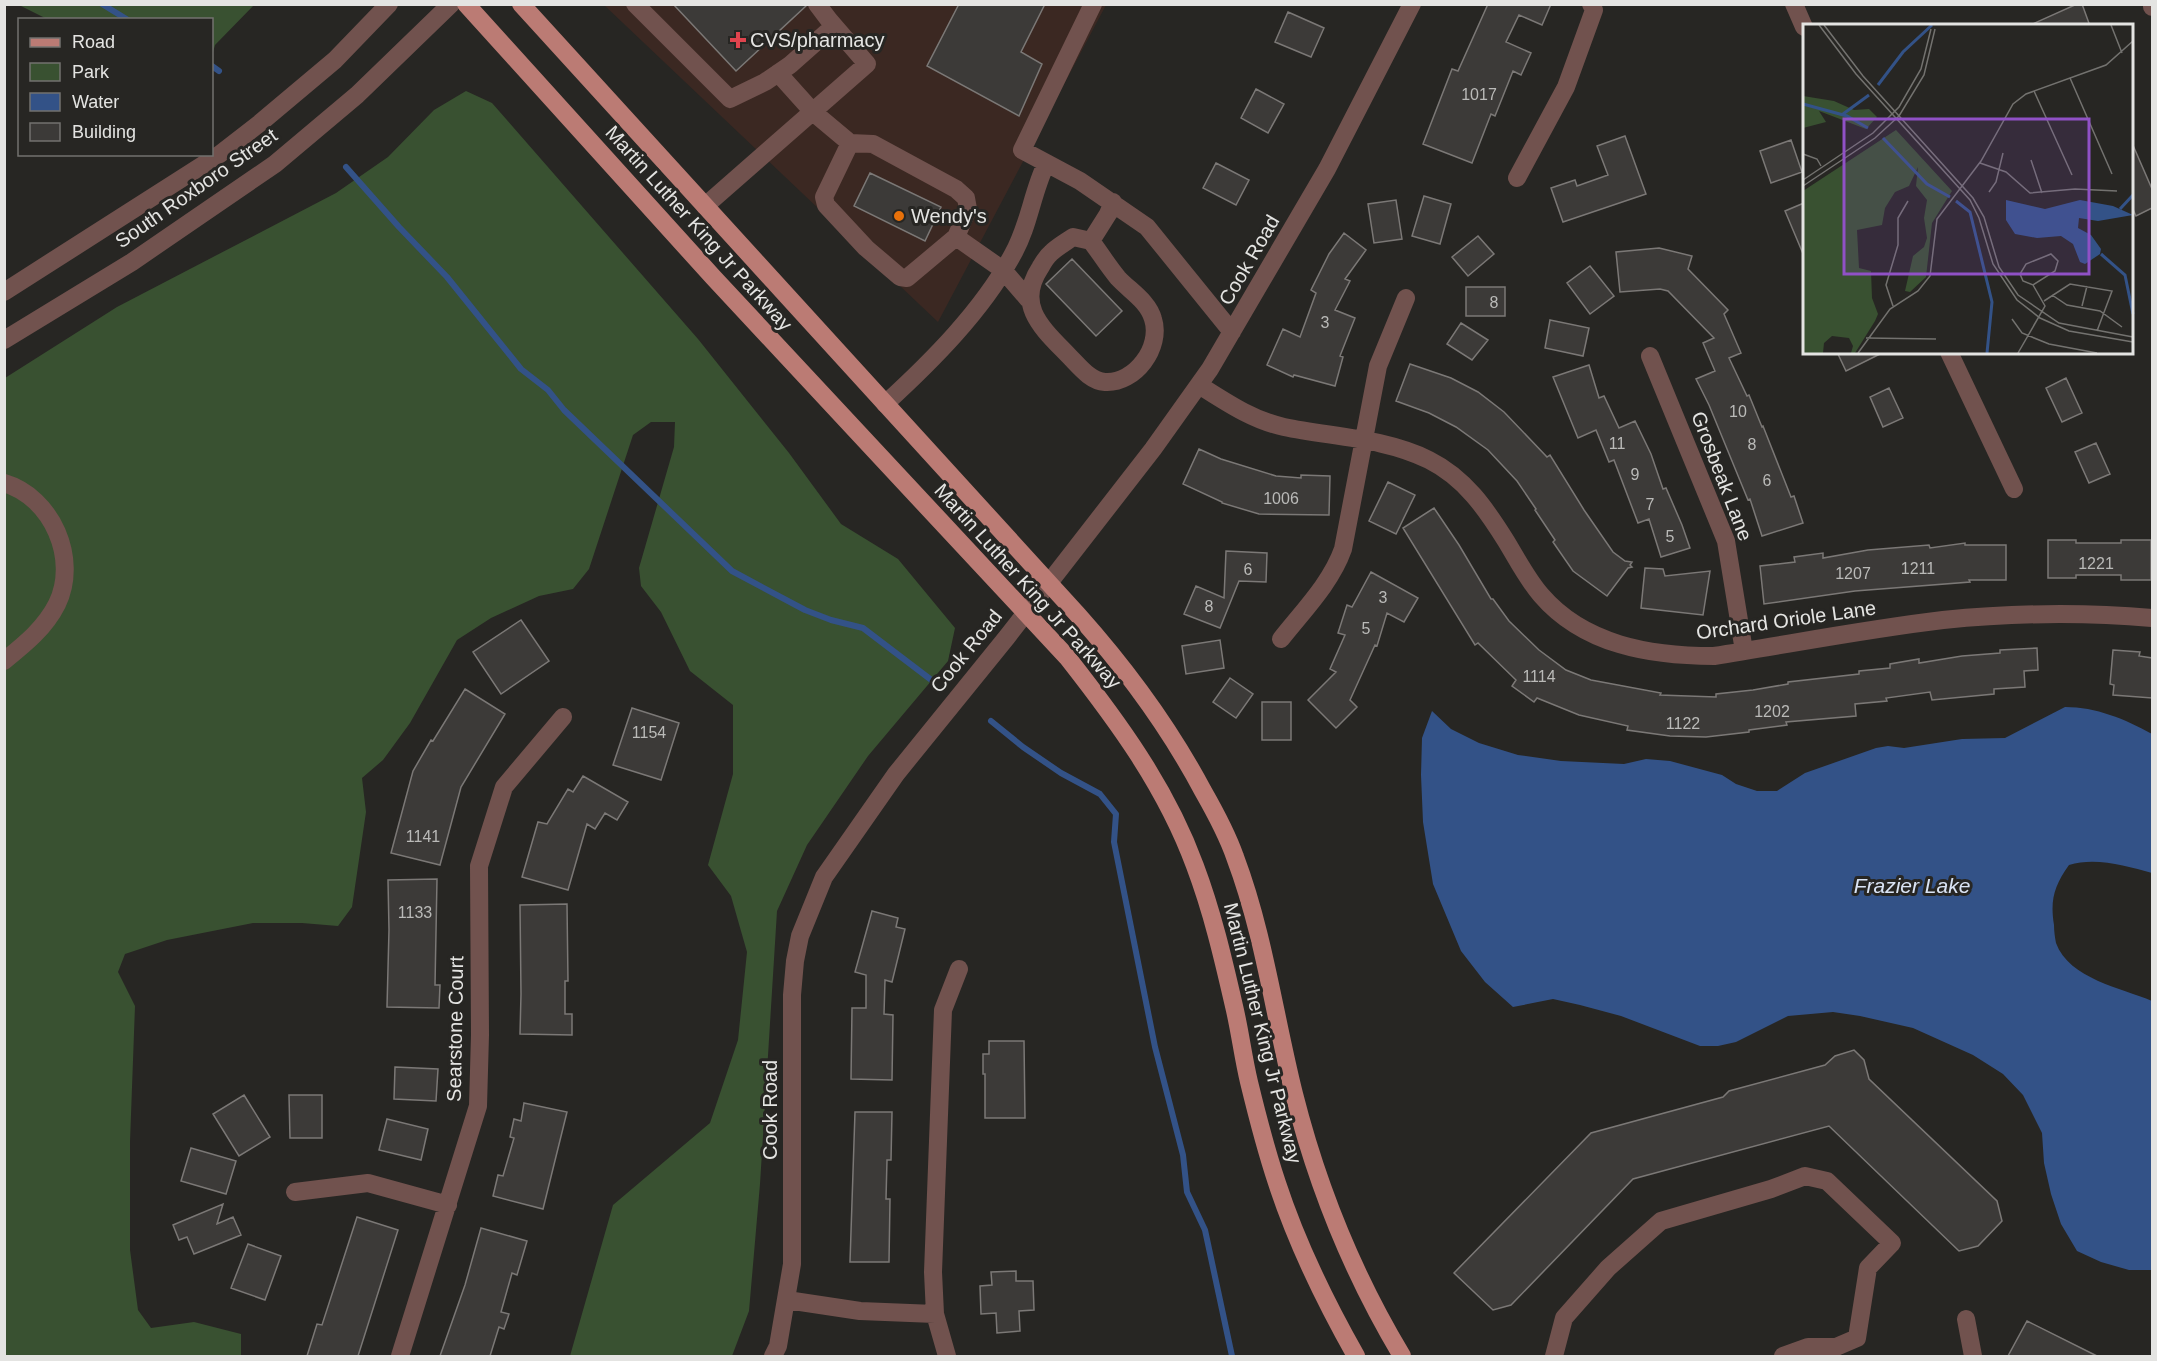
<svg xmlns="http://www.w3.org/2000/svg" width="2157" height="1361" font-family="Arial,sans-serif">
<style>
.commercial{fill:#3b2822}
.green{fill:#395131}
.water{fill:#335287}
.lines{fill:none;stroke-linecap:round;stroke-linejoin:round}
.stream{stroke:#335287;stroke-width:6}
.building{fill:#3c3a38;stroke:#7b7876;stroke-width:1.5}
.minor{stroke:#71524e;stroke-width:18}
.major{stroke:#bb7b74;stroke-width:18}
.health-dot{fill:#e0444e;stroke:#272623;stroke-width:2}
.food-dot{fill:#e8710a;stroke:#272623;stroke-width:2}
.labels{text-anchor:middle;stroke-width:6;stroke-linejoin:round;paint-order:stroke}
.number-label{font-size:16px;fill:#babab8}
.poi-label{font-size:20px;fill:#e4e4e2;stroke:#272623;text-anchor:start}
.street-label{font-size:20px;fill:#e4e4e2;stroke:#272623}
.water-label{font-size:21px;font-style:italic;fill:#dae4f5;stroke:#272623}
.inset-river{fill:none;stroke:#335287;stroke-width:3}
.inset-road{fill:none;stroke:#73726f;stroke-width:1.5}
.view{fill:#9051c6;fill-opacity:0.15;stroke:#9051c6;stroke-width:3}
.inset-edge{fill:none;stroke:#e4e4e2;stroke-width:3}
</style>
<rect width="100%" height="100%" fill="#272623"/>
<path class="commercial" d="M604,5H1106L938,322Z"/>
<path class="green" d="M19,5H254L215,45L212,56V20L47,19Z
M466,91L492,103L698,339L789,453L841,524L898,559L955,628L948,661L868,756L807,845L777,911L760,1184L749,1311L732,1356H570L613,1205L710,1123L738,1040L747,952L731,896L708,865L733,774V705L690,671L661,612L641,586L639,568L674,447L675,422H651L633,435L589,569L573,589L539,596L491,618L457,640L410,723L383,760L362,778L366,812L352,907L338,926L302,923H253L167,940L125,954L118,972L135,1006L130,1142V1250L138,1310L151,1328L194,1322L241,1334V1356H5V378L117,307L336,193L388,157L434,110Z"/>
<path class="water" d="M2065,707C2096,707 2125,719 2152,734V873C2126,866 2096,857 2069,865C2054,886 2050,900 2054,925C2054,931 2055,938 2056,943C2069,979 2122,988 2152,1001V1270H2129L2101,1262L2077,1251L2061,1224L2051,1194L2044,1163L2042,1133L2023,1095L2003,1074L1973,1055L1913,1028L1860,1016L1833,1012L1788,1016L1736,1042L1718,1046H1700L1621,1016L1580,1005L1553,999L1513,1007L1485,982L1461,951L1433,884L1423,822L1421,775L1422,738L1432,711L1451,729L1479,743L1518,755L1561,761L1624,764L1646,759L1670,761L1722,775L1736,784L1757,791H1777L1805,773L1876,748L1888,746L1904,748L1962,739L2005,738Z"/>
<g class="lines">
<path class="stream" d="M102,4L128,20
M212,66L219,71
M346,167L399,227L447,277L521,369L548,390L564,410L732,571L805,610L831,620L863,628L934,682
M991,721L1023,747L1061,773L1100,794L1116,814L1114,842L1155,1047L1183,1155L1187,1192L1205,1230L1232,1356"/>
</g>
<path class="building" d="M673,4H806V6L736,71Z
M959,4H1045L1021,52L1042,64L1019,116L927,66Z
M1488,4H1551L1542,25L1519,15L1506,42L1531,53L1521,75L1513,71L1495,116L1491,114L1472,163L1423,144L1452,69L1458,71Z
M2077,4H2082L2090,26H2028Z
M1288,12L1324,28L1311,57L1275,42Z
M1256,89L1284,104L1268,133L1241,118Z
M1625,136L1646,194L1563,222L1551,188L1575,180L1577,186L1608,175L1597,146Z
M1791,140L1802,172L1771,183L1760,151Z
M2132,143L2152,189V208L2136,216L2132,207Z
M1216,163L1249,180L1236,205L1203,188Z
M870,173L941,207L925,241L854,206Z
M1424,196L1451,204L1440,244L1412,236Z
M1396,200L1402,239L1374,243L1368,204Z
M1804,203V256L1785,211Z
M1344,233L1366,250L1345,279L1350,281L1335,310L1355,318L1340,356L1343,357L1335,386L1294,375L1293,377L1267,365L1283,329L1300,337L1316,293L1311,290L1329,254Z
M1478,236L1494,254L1468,276L1452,257Z
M1659,248L1692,256L1688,269L1728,310L1724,314L1741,353L1729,358L1747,396L1749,395L1762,427L1763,426L1791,497L1794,496L1803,523L1762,536L1750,499L1748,500L1709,405L1696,379L1715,371L1703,343L1714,338L1668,291L1660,289L1620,292L1616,252Z
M1072,259L1122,311L1096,336L1046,284Z
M1590,266L1614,296L1590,314L1567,283Z
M1466,287H1505V316H1466Z
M1550,320L1589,328L1583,356L1545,348Z
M1461,323L1488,340L1472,360L1447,344Z
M1837,352H1884L1846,371Z
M1410,364L1451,378L1478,392L1504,412L1547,457L1550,455L1584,510L1613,552L1625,561L1632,562L1630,565L1632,567L1628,568L1607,596L1573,571L1553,542L1555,540L1535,510L1536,509L1517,481L1488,450L1456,427L1429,413L1396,401Z
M1589,365L1599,398L1604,396L1619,428L1635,421L1651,454L1663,489L1666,488L1682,525L1690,548L1661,557L1649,519L1638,523L1614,460L1609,462L1596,430L1578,438L1553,377Z
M2066,378L2082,413L2062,422L2046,388Z
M1889,388L1903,418L1883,427L1870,397Z
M2096,443L2110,474L2089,483L2075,452Z
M1199,449L1221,459L1276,476L1301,478V475L1330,476L1329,515L1259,514L1222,503V502L1183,484Z
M1388,482L1415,495L1396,534L1369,521Z
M1434,508L1459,545L1491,599H1493L1509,621L1539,650L1566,670L1591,680L1661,693L1660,695L1716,697V694L1753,690L1788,684V682L1859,674V671L1890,668V664L1919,659V663L1962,656L2000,653V650L2037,648L2038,670L2024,671L2025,687L1994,689V694L1932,700L1930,692L1886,698L1887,701L1855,704L1856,716L1786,722L1787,725L1749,730V732L1706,737L1670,736L1627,730L1628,726L1579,715L1537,698L1534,702L1512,686L1516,680L1478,643L1475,645L1403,528Z
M2048,540H2076V543H2121V540H2151V580H2121V575H2076V578H2048Z
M1965,543V545H2006V580H1969L1970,582L1855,591L1764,604L1760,566L1795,562L1794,557L1823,553V558L1868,550L1929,545L1930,548Z
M1226,551L1267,553L1266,582L1239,581L1220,628L1184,614L1196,586L1224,598Z
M1645,568L1663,569L1665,576L1710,571L1703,615L1641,608Z
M1371,572L1418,598L1404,622L1387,613L1377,646L1375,645L1350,700L1357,707L1336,728L1308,700L1336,672L1330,669L1345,635L1338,633L1347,605L1352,607Z
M521,620L549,661L501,694L473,652Z
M1220,640L1224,668L1186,674L1182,646Z
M2113,650L2140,652L2139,656L2152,658V698L2113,695L2114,685L2110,684Z
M1230,678L1253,694L1236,718L1213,702Z
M465,689L505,714L461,787L440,865L391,853L413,771L431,740L433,741Z
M1262,702H1291V740H1262Z
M632,708L679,723L661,780L613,765Z
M583,776L628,802L617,820L605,813L595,829L587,824L568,890L522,877L538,822L547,824L568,789L573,792Z
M437,879L435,985H440L439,1008L387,1007L389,930L388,880Z
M567,904L568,981H565V1014H572V1035L520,1034L521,994L520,905Z
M872,911L898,918L896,927L905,929L892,982L885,980L884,1014L893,1015L892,1080L851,1079L852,1008H866V975L855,972Z
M989,1041H1024L1025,1118H985V1074H983V1054H989Z
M1854,1050L1864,1060L1869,1079L1997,1201L2002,1221L1978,1246L1959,1251L1829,1126L1633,1179L1511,1305L1493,1310L1454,1273L1591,1133L1723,1097L1729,1091L1825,1065L1835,1056Z
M395,1067L438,1069L436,1101L394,1099Z
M244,1095L270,1137L239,1156L213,1114Z
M289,1095H322V1138H290Z
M524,1103L567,1112L543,1209L493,1196L498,1175L503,1176L514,1138L510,1137L514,1119L521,1121Z
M855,1112H892L891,1160H887L886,1199H890L889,1262H850Z
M387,1119L428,1129L421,1160L379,1150Z
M191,1148L236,1161L226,1194L181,1181Z
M223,1204L217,1224L233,1217L241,1235L194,1254L187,1237L179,1240L173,1225Z
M357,1217L398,1230L358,1356H307L317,1324L322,1325Z
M481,1228L527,1241L517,1275L512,1273L501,1312L509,1314L504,1329L499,1327L490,1356H440L465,1285Z
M248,1244L281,1256L265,1300L231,1288Z
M1016,1271V1281H1033L1034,1310L1019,1311L1020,1331L997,1333L996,1313L981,1314L980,1286L992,1285L991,1272Z
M2027,1321L2097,1356H2008Z"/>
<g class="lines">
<path class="minor" d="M635,4L730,99L765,82L790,65L834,26
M1093,4L1022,150L1080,181L1147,227L1232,332
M1794,4L1804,27
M2152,4V7
M778,73L813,112L850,143L873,144L956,189L966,198L968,209L956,237L907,278L900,277L866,248L826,205L824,197L850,143
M1517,178L1566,87L1594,10L1591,4
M705,206L867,64L829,20L817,4
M956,237L1003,270L1028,299
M1073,237L1091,241C1100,253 1108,266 1118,278C1130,291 1148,301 1153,319C1162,347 1135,384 1105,382C1090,381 1079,366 1069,356C1043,329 1015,306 1040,268C1043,263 1046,257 1051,253C1057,247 1066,242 1073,237Z
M1091,241L1108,214L1113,202
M4,292L220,154L260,123L335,60L389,4
M4,340L132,262L275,164L357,95L451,4
M1949,352L2014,489
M1650,356L1726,541L1744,651
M1199,385C1226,402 1252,420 1284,427C1332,437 1385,438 1429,460C1465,478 1486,509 1506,541C1517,559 1527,579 1541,595C1584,645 1650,656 1714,656C1790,644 1867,629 1943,620C2013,613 2083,612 2152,618
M885,404C932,361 983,310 1013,254C1029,226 1032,193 1046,164
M4,483C52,497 79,559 57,604C45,628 25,644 4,661
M1281,639C1303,611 1331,583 1343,549L1378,366L1406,298
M295,1192L368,1183L448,1205
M787,1300L860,1311L935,1314
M1966,1319L1973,1356
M400,1356L478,1106L480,1035L479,866L504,787L563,717
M773,1356L778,1346L792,1264V995L795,961L800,936L824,877L896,774L1007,637L1153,449L1210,369L1327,169L1412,4
M947,1356L935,1314L933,1272L943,1010L959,969
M1554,1356L1564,1318L1608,1268L1661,1221L1771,1189L1805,1176L1827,1181L1892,1243L1868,1268L1857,1338L1836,1347H1808L1783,1356"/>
<path class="major" d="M466,4L713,277L1067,657C1118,722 1166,787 1195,866C1212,911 1223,958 1234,1006C1240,1031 1243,1057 1249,1082C1257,1115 1266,1150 1277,1183C1296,1241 1326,1303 1356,1356
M521,4L1078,615C1127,670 1169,727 1203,791C1215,812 1227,834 1235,857C1264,934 1274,1014 1294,1094C1317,1185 1354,1276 1402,1356"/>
</g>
<path class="health-dot" d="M735 31h6v6h6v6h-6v6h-6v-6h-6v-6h6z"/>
<circle class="food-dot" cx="899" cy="216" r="6"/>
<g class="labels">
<g class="number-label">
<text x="1479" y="100">1017</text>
<text x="1494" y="308">8</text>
<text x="1325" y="328">3</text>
<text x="1738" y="417">10</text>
<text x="1617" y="449">11</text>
<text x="1752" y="450">8</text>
<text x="1635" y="480">9</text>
<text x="1767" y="486">6</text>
<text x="1281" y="504">1006</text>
<text x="1650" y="510">7</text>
<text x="1670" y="542">5</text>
<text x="2096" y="569">1221</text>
<text x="1918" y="574">1211</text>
<text x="1248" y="575">6</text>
<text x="1853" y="579">1207</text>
<text x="1383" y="603">3</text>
<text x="1209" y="612">8</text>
<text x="1366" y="634">5</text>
<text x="1539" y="682">1114</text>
<text x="1772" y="717">1202</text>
<text x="1683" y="729">1122</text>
<text x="649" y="738">1154</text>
<text x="423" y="842">1141</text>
<text x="415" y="918">1133</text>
</g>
<g class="poi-label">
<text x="750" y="47">CVS/pharmacy</text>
<text x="911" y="223">Wendy's</text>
</g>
<g class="street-label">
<text transform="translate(196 188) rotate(-35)" y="7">South Roxboro Street</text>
<text transform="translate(699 228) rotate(48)" y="7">Martin Luther King Jr Parkway</text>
<text transform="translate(1249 260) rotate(-60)" y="7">Cook Road</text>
<text transform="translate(1722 476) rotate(69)" y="7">Grosbeak Lane</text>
<text transform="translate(1028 586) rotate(48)" y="7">Martin Luther King Jr Parkway</text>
<text transform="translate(1786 620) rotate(-8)" y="7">Orchard Oriole Lane</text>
<text transform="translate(966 651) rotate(-51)" y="7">Cook Road</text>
<text transform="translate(455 1029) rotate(-89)" y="7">Searstone Court</text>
<text transform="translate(1263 1033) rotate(76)" y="7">Martin Luther King Jr Parkway</text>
<text transform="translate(770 1110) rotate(-90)" y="7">Cook Road</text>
</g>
<g class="water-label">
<text x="1912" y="893">Frazier Lake</text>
</g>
</g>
<g transform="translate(1803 24)">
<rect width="330" height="330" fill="#272623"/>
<path d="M0,72L31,77L51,86L66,85L74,93L63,105L16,87L23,98L0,104ZM93,106L149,167L129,199L123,253L107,268L102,267L110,232L121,223L124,214L121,194L124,176L113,162L115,143L106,162L92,168L82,184L79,201L54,206L56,244L68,247L69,274L75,290L72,297L52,329H48L50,322L46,314L29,312L21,319L20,329H1L0,167Z" fill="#395131"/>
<path d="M203,176L242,185L277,176L310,182L330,191L295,197L276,194L275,204L288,211L298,225L297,230L282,240L277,238L270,220L258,212L234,214L212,210L203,196Z" fill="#335287"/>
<path class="inset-river" d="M75,61L100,28L129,1M0,80L44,92L65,104M40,90L66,71M80,114L124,160L147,173M153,177L167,188L189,278L184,329M317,185L330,171M298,230L322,251L330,290"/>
<path class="inset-road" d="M16,1L53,50L167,176L176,194L190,240L214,276L237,294L266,307L330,318M21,1L60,52L170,174L181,193L196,243L215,271L256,299L330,313M308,1L319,29M267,54L309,150M231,67L269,151M0,130L14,135L18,142M228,136L239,169M177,139L203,148L227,169L272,165L314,167M0,156L70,109L96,83L118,45L128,5M0,162L72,114L96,92L121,51L132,5M186,168L193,158L200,129M248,230L255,237L252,247L230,261L220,257L217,250L223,240ZM249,271L264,281L297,287L319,303M241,277L267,260L309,267L294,307M90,282L83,261L95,221V194L105,177M279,282L284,262M209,295L219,309L246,320L294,329M63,314L133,315M55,329L87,285L115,267L127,252L134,195L178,137L210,80L223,70L303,41L330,17M215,329L242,282L230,261"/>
<path class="view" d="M41,95H286V250H41Z"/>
<rect width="330" height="330" class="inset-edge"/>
</g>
<rect width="2157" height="1361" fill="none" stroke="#e4e4e2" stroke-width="12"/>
<rect x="18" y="18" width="195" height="138" fill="#272623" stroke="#73726f" stroke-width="1.5"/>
<rect x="30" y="38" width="30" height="9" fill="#bb7b74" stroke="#73726f" stroke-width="1.5"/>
<text x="72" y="48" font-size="18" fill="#e4e4e2">Road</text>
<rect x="30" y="63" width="30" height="18" fill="#395131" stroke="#73726f" stroke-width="1.5"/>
<text x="72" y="78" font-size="18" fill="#e4e4e2">Park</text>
<rect x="30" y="93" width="30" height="18" fill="#335287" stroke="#73726f" stroke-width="1.5"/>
<text x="72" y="108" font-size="18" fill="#e4e4e2">Water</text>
<rect x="30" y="123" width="30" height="18" fill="#3c3a38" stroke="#73726f" stroke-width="1.5"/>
<text x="72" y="138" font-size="18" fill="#e4e4e2">Building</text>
</svg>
